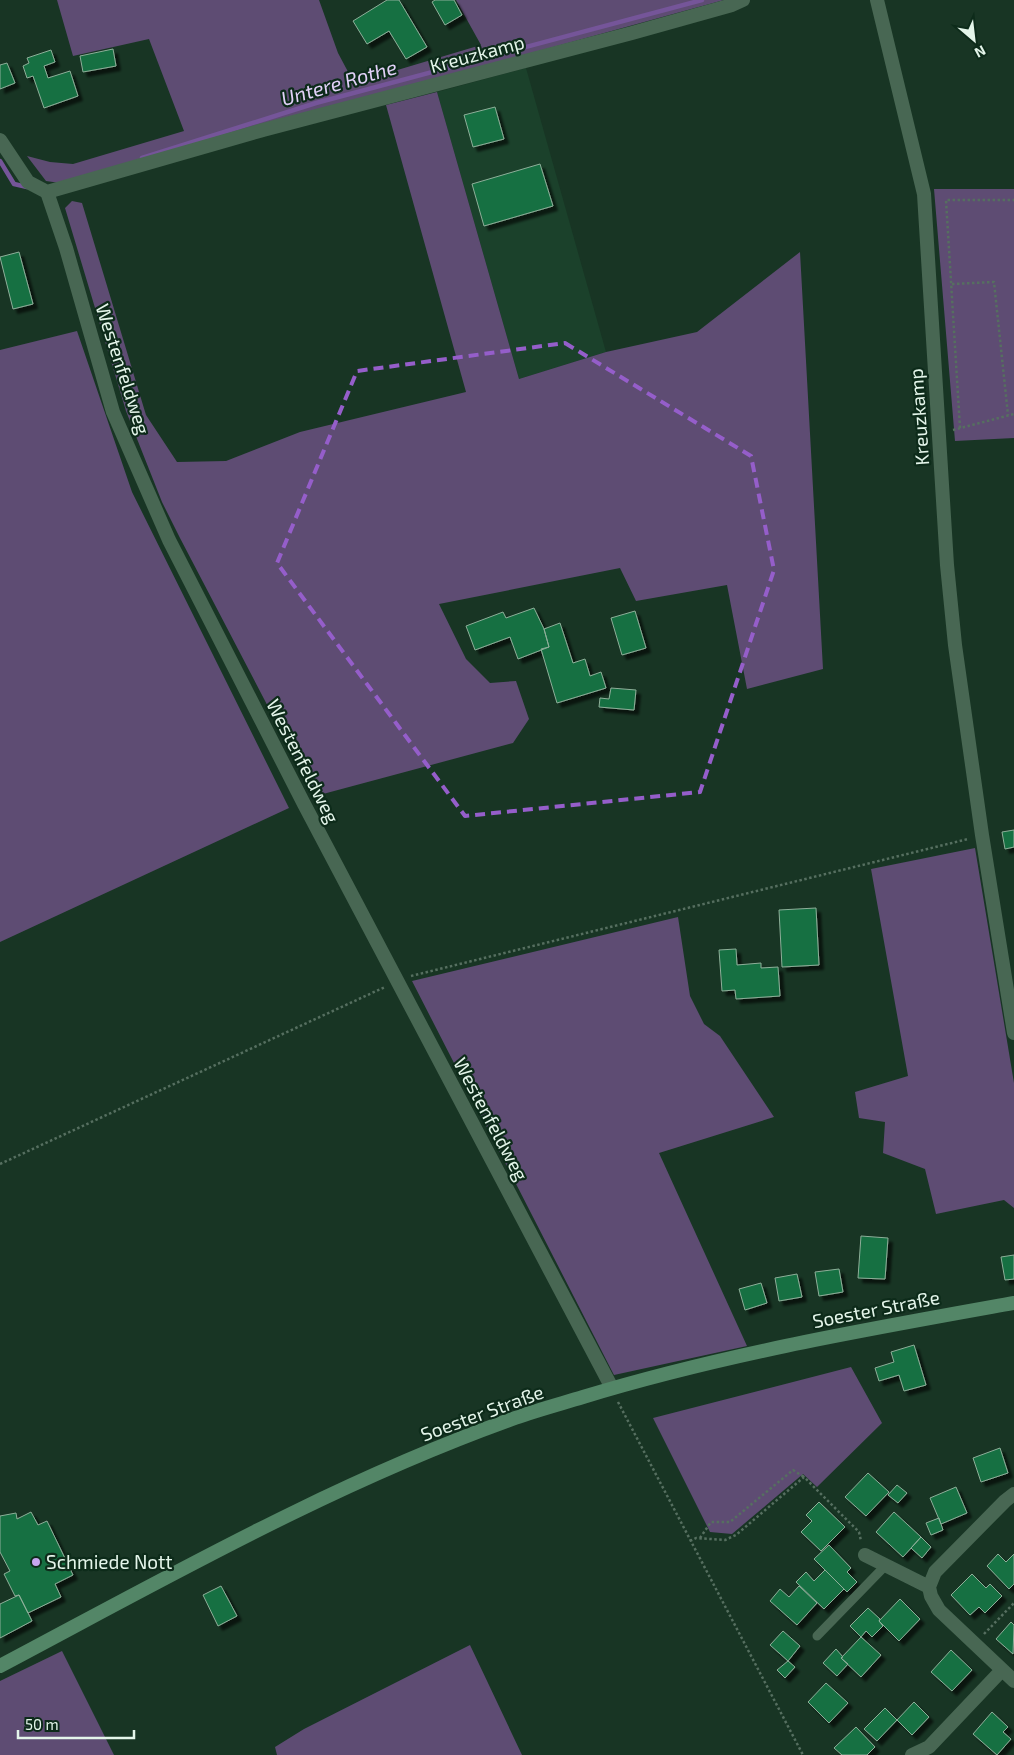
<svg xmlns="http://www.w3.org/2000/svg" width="1014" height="1755" font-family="'Exo 2',sans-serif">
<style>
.built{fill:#1b412b}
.green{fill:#5e4c73}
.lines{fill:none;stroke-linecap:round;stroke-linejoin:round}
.stream{stroke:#755599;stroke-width:4.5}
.building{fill:#146f43;stroke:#8eaf99;filter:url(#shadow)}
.path{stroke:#566f60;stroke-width:2.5;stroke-dasharray:2.5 2.5;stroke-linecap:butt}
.service{stroke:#486753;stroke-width:9}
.minor{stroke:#486753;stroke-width:14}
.secondary{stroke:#538667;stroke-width:14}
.marked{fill:none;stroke:#955eca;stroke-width:4;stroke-dasharray:10 6;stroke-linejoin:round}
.poi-dot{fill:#c7a6ef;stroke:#0d2b1a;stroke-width:2}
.labels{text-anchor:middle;stroke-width:4.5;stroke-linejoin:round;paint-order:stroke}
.street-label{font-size:19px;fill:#e4f5ea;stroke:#0d2b1a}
.poi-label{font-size:19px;fill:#e4f5ea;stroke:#0d2b1a;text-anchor:start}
.water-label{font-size:20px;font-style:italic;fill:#e2d1f8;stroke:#0d2b1a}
</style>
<defs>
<filter id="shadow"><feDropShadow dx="4.5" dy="4.5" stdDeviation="1" flood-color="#0009"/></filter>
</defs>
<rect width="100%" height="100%" fill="#183524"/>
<path class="built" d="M526,68L606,352L519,379L437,92Z"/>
<path class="green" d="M57,0H319L338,53L354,83L481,45L456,0H724L60,183L46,181L27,156L50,162L73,164L184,131L149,39L73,56Z
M437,92L519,379L606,352L697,332L800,252L823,669L747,689L727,585L636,601L620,568L439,604L466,659L490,683L516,681L529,719L513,743L323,794L310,787L180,538L162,502L126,411L65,208L72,201L82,203L146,415L177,462L226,461L300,432L466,392L386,105Z
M934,189H1014V438L955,441Z
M77,331L132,492L289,808L0,942V350Z
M975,848L1014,1083V1208L1004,1200L936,1214L925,1169L883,1153L885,1122L859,1118L855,1092L908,1076L871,869Z
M678,917L690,996L704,1024L720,1036L774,1117L659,1153L747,1346L614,1375L412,981Z
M851,1367L882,1423L817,1487L803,1474L732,1534L710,1532L653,1418Z
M470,1645L522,1755H277L275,1747L304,1729Z
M62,1651L114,1755H0V1681Z"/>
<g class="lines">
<path class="stream" d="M142,158L316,103L702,0
M0,161L14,184L27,187"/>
</g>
<path class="building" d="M387,0H399L427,47L406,59L389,31L367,44L353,21Z
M435,0H454L462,15L445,25L432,2Z
M113,49L116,66L83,72L80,56Z
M51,50L55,62L44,66L48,78L70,71L78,96L44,108L33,76L27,78L23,66L29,63L27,58Z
M7,63L15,83L0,89V65Z
M495,107L504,139L473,147L464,115Z
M540,164L553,206L484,226L472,184Z
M19,252L33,304L13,309L0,257Z
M534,608L544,629L549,647L518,659L510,637L475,650L466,626L503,612L506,618Z
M635,611L646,648L622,655L611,618Z
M560,623L573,663L585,659L590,676L601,672L606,688L557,703L541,649L549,647L544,629Z
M611,688L636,690L634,710L599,707L600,698L609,699Z
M1014,830V847L1005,849L1002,832Z
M816,908L819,965L782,967L779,910Z
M736,949L737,965L761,963V968L778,967L780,996L736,999L735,990L722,991L719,950Z
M861,1236L888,1238L885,1279L858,1278Z
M1014,1255V1279L1005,1280L1001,1257Z
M839,1269L843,1292L819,1296L815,1272Z
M797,1274L802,1297L779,1301L775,1278Z
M761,1283L767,1303L745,1310L739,1289Z
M914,1345L926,1385L904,1391L899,1375L879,1381L875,1368L894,1362L891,1352Z
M1000,1448L1008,1473L981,1482L973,1458Z
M868,1473L889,1492L866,1516L845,1497Z
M897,1485L907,1493L898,1503L888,1495Z
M956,1487L967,1513L941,1524L930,1498Z
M819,1502L845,1527L821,1551L801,1532L812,1521L806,1515Z
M31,1512L38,1525L47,1521L73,1575L55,1584L61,1597L28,1613L19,1595L15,1596L4,1574L10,1571L0,1552V1516L16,1513L17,1519Z
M894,1512L921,1537L903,1557L876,1532Z
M939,1518L943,1530L931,1535L926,1523Z
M921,1537L931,1547L922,1558L911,1548Z
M829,1545L851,1568L847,1572L857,1582L847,1592L814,1559Z
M998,1554L1006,1562L1014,1554V1584L1009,1589L987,1566Z
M825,1570L844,1589L824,1609L796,1582L806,1572L814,1581Z
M972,1574L986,1588L990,1584L1002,1596L985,1613L979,1607L970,1615L951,1595Z
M221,1586L237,1616L218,1626L203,1595Z
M799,1586L817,1603L797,1625L770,1601L780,1589L789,1597Z
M19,1595L32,1621L0,1638V1604Z
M900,1599L920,1619L899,1641L879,1621Z
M868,1608L880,1619L879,1621L883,1626L872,1637L866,1631L861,1637L850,1626Z
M1011,1622L1014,1625L1013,1654L996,1639Z
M783,1631L800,1646L788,1661L770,1645Z
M861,1637L881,1655L861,1677L841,1658Z
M836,1649L843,1657L841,1658L848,1664L837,1676L823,1663Z
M951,1650L972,1670L952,1691L931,1672Z
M788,1661L795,1667L785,1678L777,1670Z
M826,1683L848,1703L829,1723L808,1702Z
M914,1702L929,1717L912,1735L897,1720Z
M885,1708L897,1720L877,1741L864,1729Z
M992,1712L1008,1727L1003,1732L1011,1739L997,1755L973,1734Z
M856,1727L875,1747L867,1755H842L834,1748Z"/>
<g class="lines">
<path class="path" d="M952,284L994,282L1008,415
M960,428L946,200H1014
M953,430L1014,414
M411,976L968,839
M0,1164L385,987
M618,1402L803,1755
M700,1538L711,1522H730L793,1470L804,1477
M690,1541L696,1538L725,1540L736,1535L804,1477L859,1532L861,1541
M984,1634L1014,1603"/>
<path class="service" d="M817,1636L886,1565"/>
<path class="minor" d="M877,0L924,194L947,565L955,645L982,835L1014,1033
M0,140L28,182L47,192L66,248L113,412L169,540L304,804L612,1388
M47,192L263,130L632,33L732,5L743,0
M865,1555L929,1587L931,1596L939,1610L1014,1681
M929,1587L935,1572L1005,1501L1014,1494
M912,1755L929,1747L1002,1670"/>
<path class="secondary" d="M0,1666C168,1577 335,1482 515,1418C537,1410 560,1404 583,1397C724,1354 869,1329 1014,1303"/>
</g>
<path class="marked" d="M565,343L751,456L774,570L700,792L465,816L277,563L357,371Z"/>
<circle class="poi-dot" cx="36" cy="1562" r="5"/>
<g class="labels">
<g class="street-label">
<text transform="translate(477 54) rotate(-15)" y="7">Kreuzkamp</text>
<text transform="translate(123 369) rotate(72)" y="7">Westenfeldweg</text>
<text transform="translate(919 417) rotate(-94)" y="7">Kreuzkamp</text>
<text transform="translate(303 761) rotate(63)" y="7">Westenfeldweg</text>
<text transform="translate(491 1119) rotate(62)" y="7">Westenfeldweg</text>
<text transform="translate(876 1309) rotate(-11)" y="7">Soester Straße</text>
<text transform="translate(482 1413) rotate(-20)" y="7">Soester Straße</text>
</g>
<g class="poi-label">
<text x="46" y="1569">Schmiede Nott</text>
</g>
<g class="water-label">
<text transform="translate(339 83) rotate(-16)" y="7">Untere Rothe</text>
</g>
</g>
<g transform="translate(974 40) rotate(152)" stroke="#0d2b1a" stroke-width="4" paint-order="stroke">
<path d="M0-4L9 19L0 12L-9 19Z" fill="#e4f5ea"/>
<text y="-8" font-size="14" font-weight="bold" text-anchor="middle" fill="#e4f5ea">N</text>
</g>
<path d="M18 1730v8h116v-8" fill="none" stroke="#e4f5ea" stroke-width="2.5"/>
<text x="25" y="1730" font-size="15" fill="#e4f5ea" stroke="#0d2b1a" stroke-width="4" paint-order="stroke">50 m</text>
</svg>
